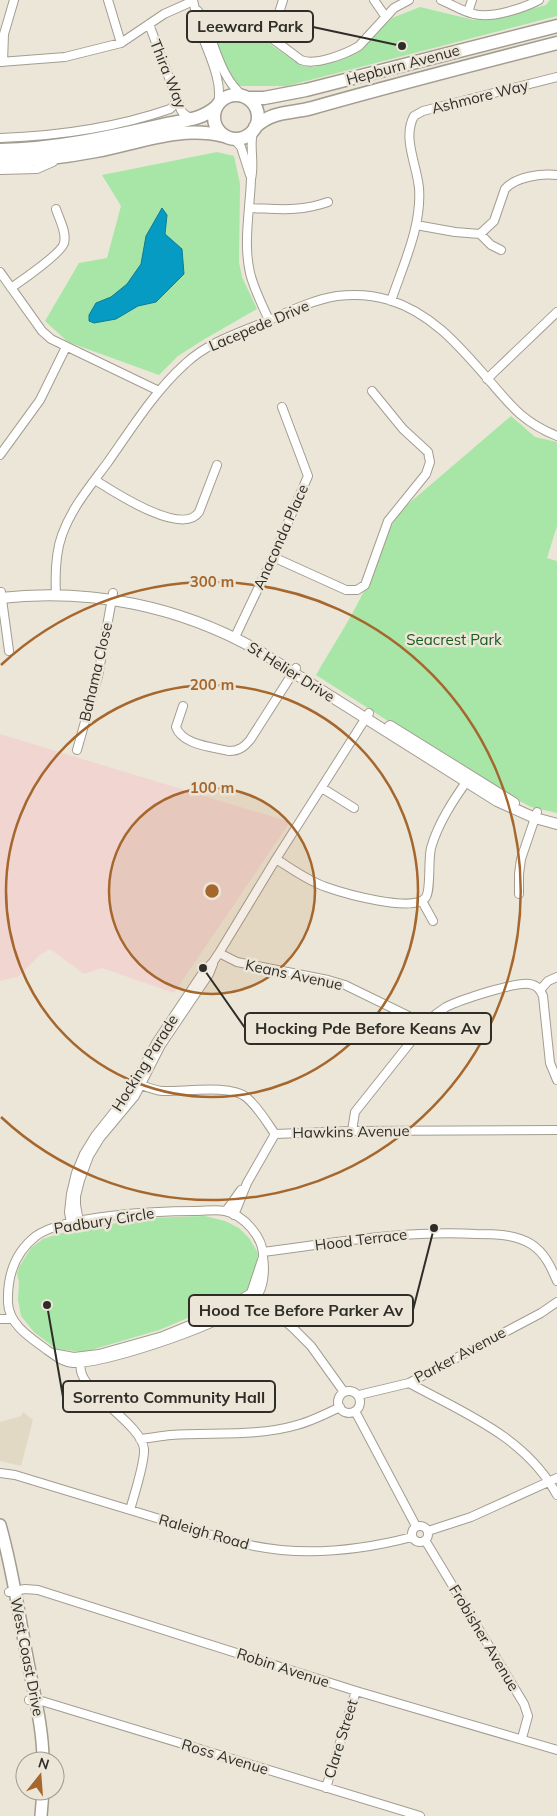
<svg xmlns="http://www.w3.org/2000/svg" width="557" height="1816" font-family="Mulish,sans-serif">
<style>
.built{fill:#e2d9c4}
.education{fill:#f0d5d1}
.green{fill:#a7e6a6}
.water{fill:#069bc3;stroke:#127a94}
.lines{fill:none;stroke-linecap:round;stroke-linejoin:round}
.minor-casing{stroke:#a39d91;stroke-width:10}
.tertiary-casing{stroke:#a39d91;stroke-width:12}
.secondary-casing{stroke:#a39d91;stroke-width:14}
.primary-casing{stroke:#a39d91;stroke-width:15}
.minor{stroke:#fff;stroke-width:8}
.tertiary{stroke:#fff;stroke-width:10}
.secondary{stroke:#fff;stroke-width:11}
.primary{stroke:#fff;stroke-width:12}
.ring{fill:none;stroke:#a5672d;stroke-width:2.5}
.labels{text-anchor:middle;stroke-width:5;stroke-linejoin:round;paint-order:stroke}
.street-label{font-size:15px;fill:#2f2d28;stroke:#ece6d8}
.park-label{font-size:15px;fill:#165d1c;stroke:#ece6d8}
.centre{fill:#a5672d;stroke:#ece6d8;stroke-width:2.5}
.ring-label{font-size:15px;text-anchor:middle;font-weight:bold;fill:#a5672d;stroke:#ece6d8;stroke-width:5;stroke-linejoin:round;paint-order:stroke}
.leader{fill:none;stroke:#2f2d28;stroke-width:2}
.callout-dot{fill:#2f2d28;stroke:#ece6d8;stroke-width:2}
.callout{fill:#ece6d8;stroke:#2f2d28;stroke-width:2}
.callout-label{font-size:16px;text-anchor:middle;font-weight:bold;fill:#2f2d28}
</style>
<rect width="100%" height="100%" fill="#ece6d8"/>
<path class="built" d="M23,1412L33,1420L21,1466L0,1461V1422L21,1416Z"/>
<path class="education" d="M0,734L290,822L174,993L102,968L84,974L50,949L40,955L18,977L0,981Z"/>
<path class="green" d="M550,0H557V16L287,86H241L234,84L215,40L236,32L257,35L302,66L314,67L358,52L392,18L420,7L474,20L500,17L546,5Z
M217,152L234,156L240,184L239,262L242,277L257,309L203,340L178,356L159,375L68,342L45,321L79,263L107,258L121,206L102,175Z
M511,416L535,437L557,442V526L547,558L557,561V813L531,807L487,784L316,675C332,647 350,620 364,591C378,562 384,528 407,505Z
M205,1216L225,1221L239,1228L249,1238L258,1253L256,1268L248,1289L233,1299L159,1330L84,1352L56,1349L34,1332L21,1316L18,1300L19,1282L17,1274L19,1267L31,1248L43,1239L68,1231L147,1218Z"/>
<path class="water" d="M162,208L167,215L165,234L182,249L184,274L156,302L138,306L116,319L94,323L89,321V315L96,303L111,297L127,284L141,264L146,236Z"/>
<g class="lines">
<defs>
<path id="minor" d="M108,0L121,43
M193,0C195,8 196,15 198,23C204,46 224,79 218,103
M374,0L385,16
M441,0C451,4 462,11 474,14C491,19 524,8 539,0
M198,11C215,37 217,74 242,95
M468,12L472,0
M149,24L181,110L183,113L191,119
M268,35L279,13L283,0
M203,38C253,18 262,31 301,60C315,66 346,54 359,46L394,8L409,0
M0,62L65,57L121,43L164,14L193,1
M3,62L4,34L14,0
M253,132C249,147 255,162 251,179C250,209 243,243 250,273C254,289 262,305 269,320
M0,138C58,136 115,128 170,109L174,105L177,98
M234,139L241,147L250,175
M0,170L37,169L53,162
M250,208C280,209 299,212 328,202
M416,225L455,232L480,234L494,221L505,189C515,177 542,173 557,175
M480,234L491,245L501,250
M0,272L42,331L51,339L159,391
M11,288C21,281 62,253 64,243C67,232 59,219 56,209
M391,301C403,265 422,226 419,188C417,165 402,138 414,116L423,111L557,77
M487,379L557,312
M0,455L40,400L66,347
M95,480C114,492 182,537 199,512L217,465
M273,557L346,590H357L365,585L388,521L426,474L430,462L428,452L403,429L372,391
M1,592L9,651
M56,595C55,575 55,554 62,535C72,507 91,485 108,462C132,428 154,392 185,364C207,343 238,333 265,322C288,312 312,300 337,296C354,294 373,295 389,300C432,313 460,347 488,379C511,406 523,422 557,436
M235,637L273,557L308,476L282,407
M183,706L176,727C182,745 213,747 229,751C239,751 244,747 250,740L296,668
M77,750L98,676L113,593
M322,788L354,808
M276,859C292,869 308,881 326,887C343,893 415,914 426,897C431,889 428,860 431,848C438,823 454,799 469,778
M519,894V874L521,859L537,812
M422,901L433,921
M219,953L237,962L328,980L345,985L425,1024C431,1018 438,1012 446,1007C460,1000 514,982 529,984C537,985 540,989 543,996L550,1063L557,1080
M540,990L548,981L557,977
M136,1083C144,1086 153,1090 162,1091C183,1092 230,1084 246,1097C258,1107 266,1121 275,1134L352,1131L557,1130
M352,1131L355,1112L425,1024
M226,1211L241,1190
M234,1215L247,1183L275,1134
M79,1222L76,1205V1196L80,1180L89,1156L100,1138L135,1096L161,1045L209,974L213,964
M71,1223L69,1212L71,1194L76,1173L84,1154L95,1136L130,1092L156,1043L204,971L213,962L219,953L276,859L369,713
M263,1252C334,1243 404,1230 476,1234C494,1234 515,1234 531,1244C545,1253 551,1267 557,1281
M253,1294L293,1328L311,1346L344,1392
M0,1319H12
M52,1353L74,1357L99,1354L163,1336L217,1314L251,1293L263,1257C264,1238 244,1215 225,1211C216,1209 205,1211 195,1211C158,1211 65,1215 36,1236C14,1253 7,1276 8,1303C9,1325 31,1338 47,1350C56,1356 62,1362 73,1363C104,1365 237,1320 256,1297C264,1288 265,1269 263,1257
M81,1359C81,1363 80,1367 81,1371C85,1394 142,1425 144,1449C145,1463 134,1495 130,1510
M409,1383C464,1413 526,1437 557,1495
M338 1402a11 11 0 1 1 22 0a11 11 0 1 1-22 0Z
M359,1395L409,1383L541,1313L557,1302
M355,1411L416,1526
M140,1439C150,1438 161,1436 171,1435C213,1432 256,1437 297,1425C312,1421 326,1414 340,1407
M0,1473L15,1475C64,1490 114,1505 163,1520C202,1532 240,1546 281,1550C325,1554 370,1548 412,1537
M412 1534a8 8 0 1 1 16 0a8 8 0 1 1-16 0Z
M428,1531L471,1517L557,1478
M425,1540L524,1704L528,1716L522,1738
M9,1592L25,1589L38,1590L356,1691L557,1750
M29,1700L35,1699L420,1816
M326,1788L356,1691"/>
<path id="tertiary" d="M0,598C91,588 180,606 259,651L497,801L535,818L557,824
M390,726L514,803"/>
<path id="secondary" d="M0,1525C13,1570 19,1616 28,1662C34,1694 43,1728 43,1761
M41,1816L43,1791"/>
<path id="primary" d="M214 117a22 22 0 1 1 44 0a22 22 0 1 1-44 0Z
M248,98H264L306,90L557,26
M255,127C274,110 290,114 312,108C393,85 475,64 557,43
M0,150C56,149 109,137 162,125C182,120 200,121 216,107
M0,161C32,161 65,157 96,151C139,143 180,125 224,136"/>
</defs>
<use href="#minor" class="minor-casing"/>
<use href="#tertiary" class="tertiary-casing"/>
<use href="#secondary" class="secondary-casing"/>
<use href="#primary" class="primary-casing"/>
<use href="#minor" class="minor"/>
<use href="#tertiary" class="tertiary"/>
<use href="#secondary" class="secondary"/>
<use href="#primary" class="primary"/>
</g>
<circle cx="212" cy="891" r="103" fill="#a5672d" fill-opacity=".12"/>
<g class="ring">
<circle cx="212" cy="891" r="103"/>
<circle cx="212" cy="891" r="206"/>
<path d="M1 665A309 309 0 1 1 1 1117"/>
</g>
<g class="labels">
<g class="street-label">
<text transform="translate(403 65) rotate(-15)" y="5">Hepburn Avenue</text>
<text transform="translate(168 74) rotate(68)" y="5">Thira Way</text>
<text transform="translate(480 97) rotate(-14)" y="5">Ashmore Way</text>
<text transform="translate(259 326) rotate(-23)" y="5">Lacepede Drive</text>
<text transform="translate(281 537) rotate(-66)" y="5">Anaconda Place</text>
<text transform="translate(96 672) rotate(-77)" y="5">Bahama Close</text>
<text transform="translate(291 672) rotate(32)" y="5">St Helier Drive</text>
<text transform="translate(294 975) rotate(12)" y="5">Keans Avenue</text>
<text transform="translate(145 1063) rotate(-58)" y="5">Hocking Parade</text>
<text transform="translate(351 1132) rotate(-1)" y="5">Hawkins Avenue</text>
<text transform="translate(104 1221) rotate(-9)" y="5">Padbury Circle</text>
<text transform="translate(361 1240) rotate(-7)" y="5">Hood Terrace</text>
<text transform="translate(460 1355) rotate(-28)" y="5">Parker Avenue</text>
<text transform="translate(204 1532) rotate(16)" y="5">Raleigh Road</text>
<text transform="translate(484 1638) rotate(59)" y="5">Frobisher Avenue</text>
<text transform="translate(27 1657) rotate(79)" y="5">West Coast Drive</text>
<text transform="translate(283 1668) rotate(18)" y="5">Robin Avenue</text>
<text transform="translate(341 1739) rotate(-73)" y="5">Clare Street</text>
<text transform="translate(225 1757) rotate(17)" y="5">Ross Avenue</text>
</g>
<g class="park-label">
<text x="454" y="645">Seacrest Park</text>
</g>
</g>
<circle cx="212" cy="891" r="8" class="centre"/>
<g class="ring-label">
<text x="212" y="587">300 m</text>
<text x="212" y="690">200 m</text>
<text x="212" y="793">100 m</text>
</g>
<path class="leader" d="M402 46L313 27M203 968L245 1028M434 1228L413 1310M47 1305L63 1397"/>
<g class="callout-dot">
<circle cx="402" cy="46" r="5"/>
<circle cx="203" cy="968" r="5"/>
<circle cx="434" cy="1228" r="5"/>
<circle cx="47" cy="1305" r="5"/>
</g>
<g class="callout">
<rect x="187" y="11" width="126" height="31" rx="5"/>
<rect x="245" y="1013" width="246" height="31" rx="5"/>
<rect x="189" y="1295" width="224" height="31" rx="5"/>
<rect x="63" y="1381" width="212" height="31" rx="5"/>
</g>
<g class="callout-label">
<text x="250" y="32">Leeward Park</text>
<text x="368" y="1034">Hocking Pde Before Keans Av</text>
<text x="301" y="1316">Hood Tce Before Parker Av</text>
<text x="169" y="1403">Sorrento Community Hall</text>
</g>
<g transform="translate(40 1776) rotate(17)"><circle r="24" fill="#ece6d8" stroke="#a09c92"/>
<path d="M0-4L9 19L0 12L-9 19Z" fill="#a5672d"/>
<text y="-8" font-size="14" font-weight="bold" text-anchor="middle" fill="#2f2d28">N</text>
</g>
</svg>
